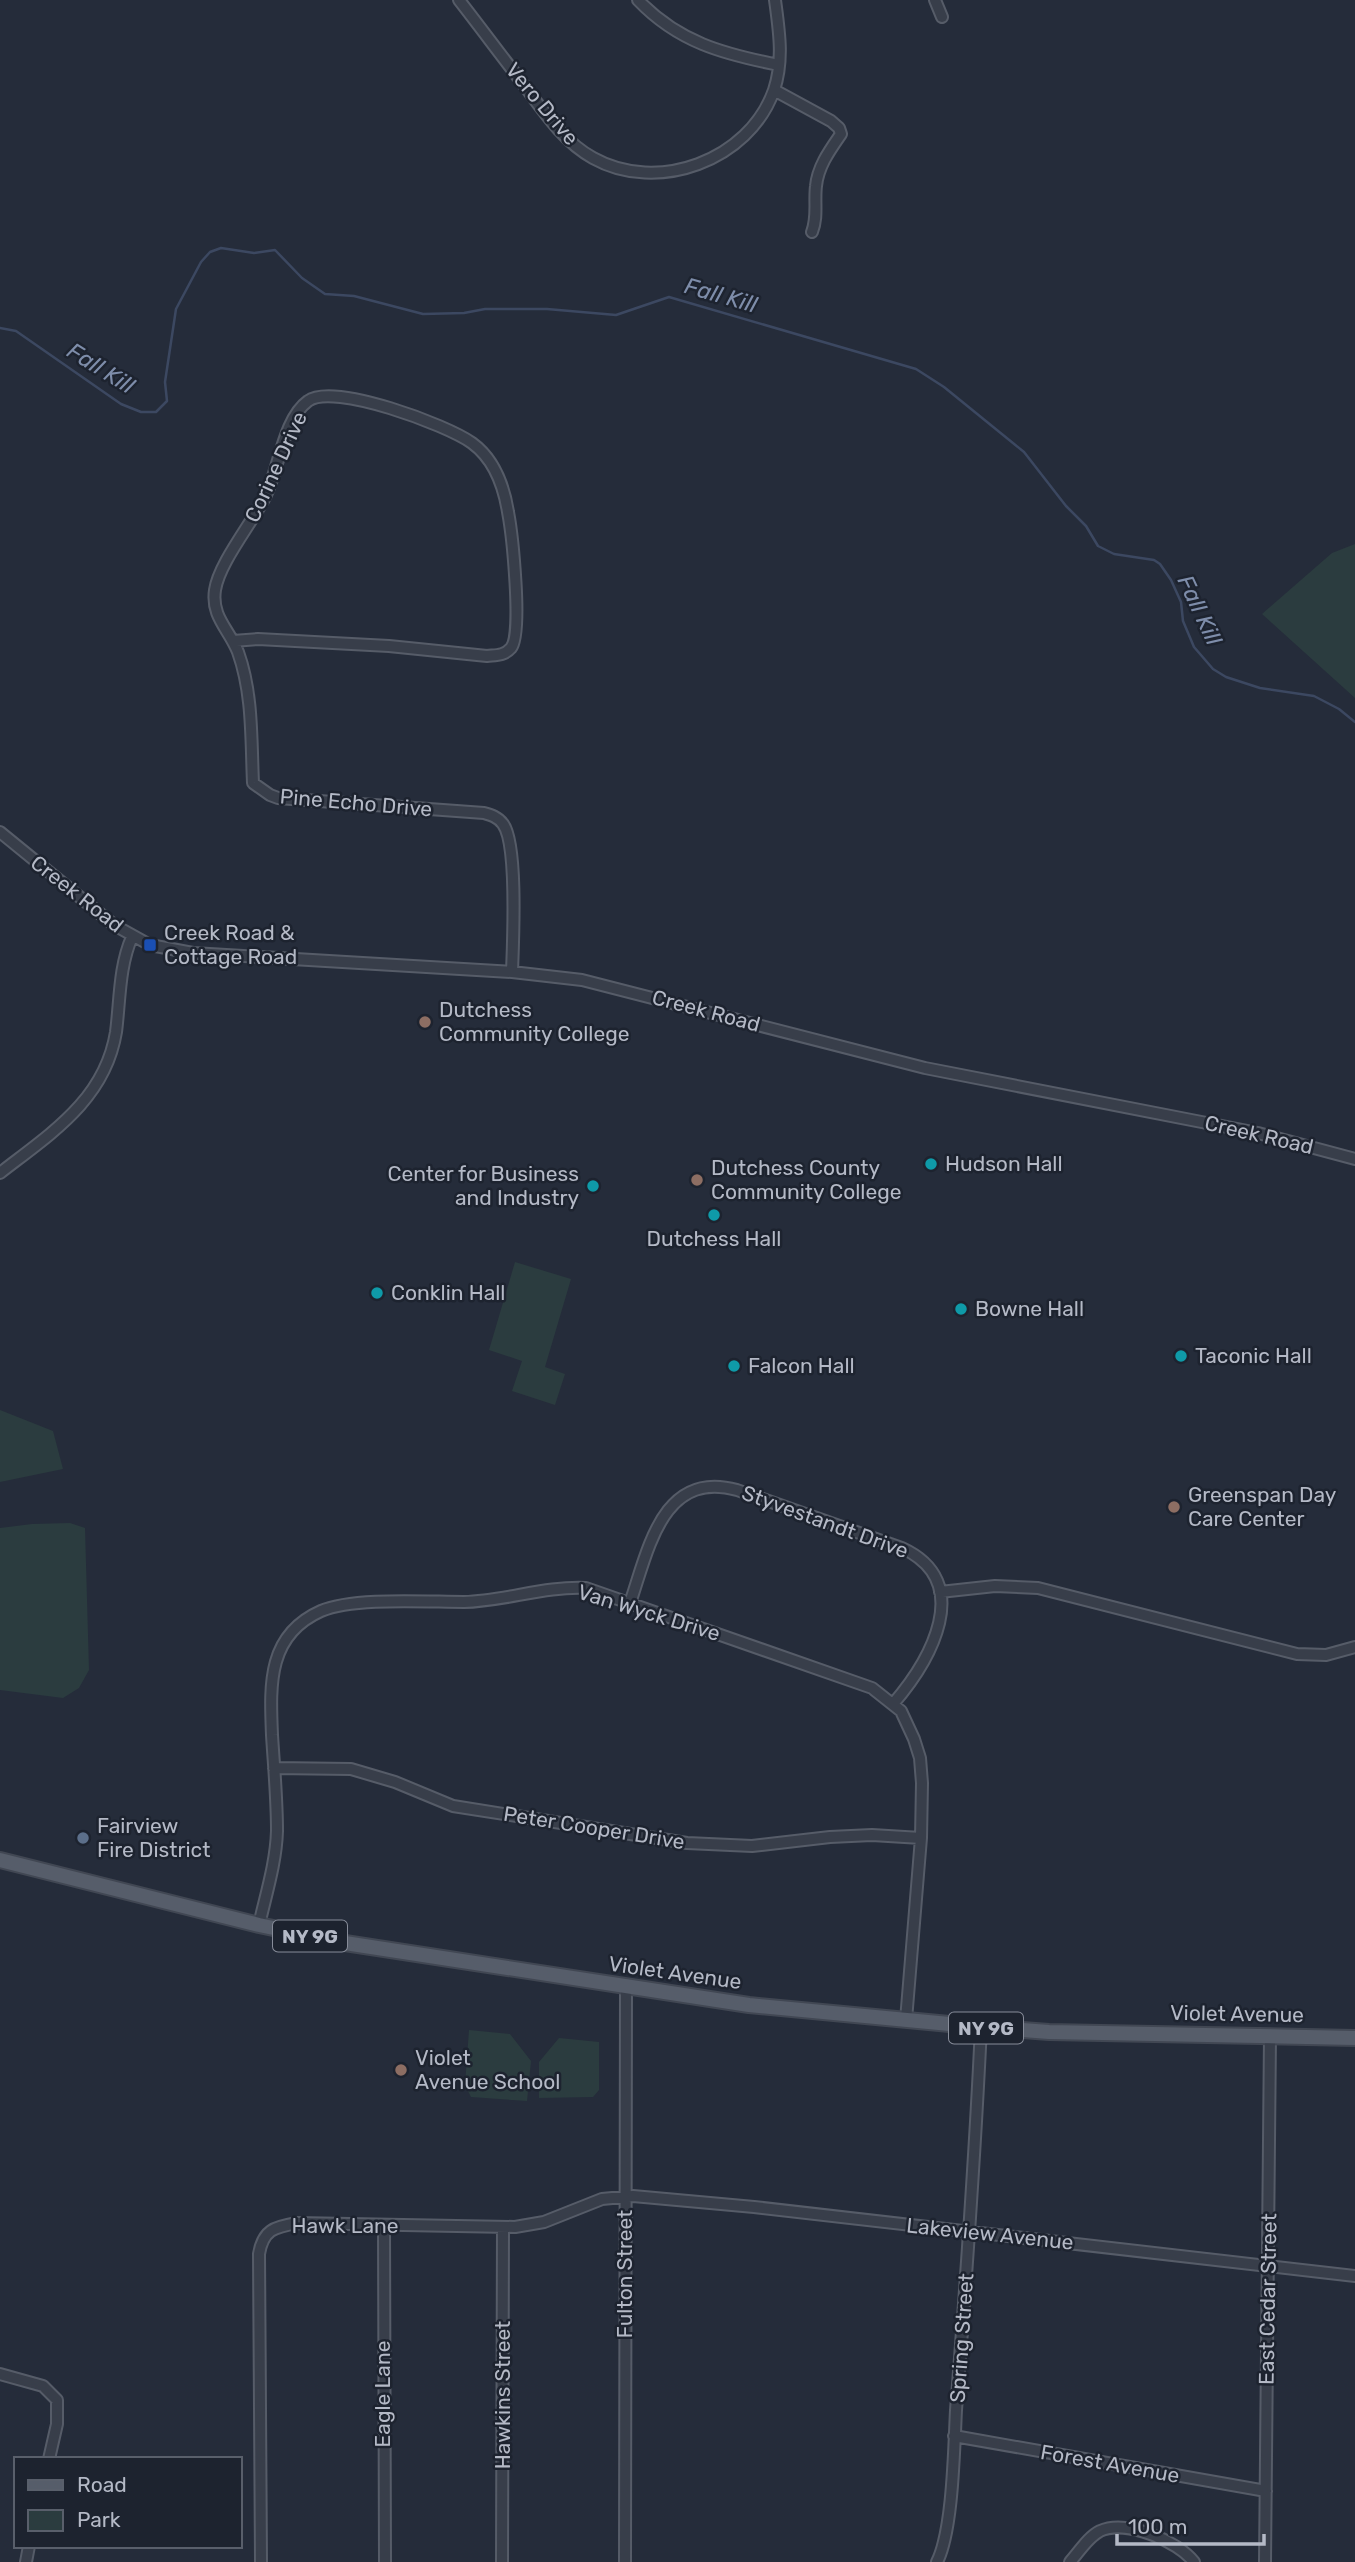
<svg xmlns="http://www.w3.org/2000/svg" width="1355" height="2562" font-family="Rubik,sans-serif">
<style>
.green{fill:#2b3c3f}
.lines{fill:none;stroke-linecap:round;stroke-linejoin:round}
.stream{stroke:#3c4861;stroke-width:2.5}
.minor-casing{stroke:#565c68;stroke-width:14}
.major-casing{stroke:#414753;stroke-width:18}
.minor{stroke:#383e4a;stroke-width:10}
.major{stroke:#565d6a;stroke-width:14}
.transit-dot{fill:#1a4fb4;stroke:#1d232f;stroke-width:2.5}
.education-dot{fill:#8d6e63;stroke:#1d232f;stroke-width:2.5}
.culture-dot{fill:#0f9aa8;stroke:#1d232f;stroke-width:2.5}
.service-dot{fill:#5c6f8a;stroke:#1d232f;stroke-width:2.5}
.labels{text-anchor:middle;stroke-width:5;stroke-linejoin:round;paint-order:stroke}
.shield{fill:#1d232f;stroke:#878c99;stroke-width:2}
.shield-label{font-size:19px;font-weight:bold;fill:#b4b9c6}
.street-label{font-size:21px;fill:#b4b9c6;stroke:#1d232f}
.poi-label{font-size:21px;fill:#b4b9c6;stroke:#1d232f;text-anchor:start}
.water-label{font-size:23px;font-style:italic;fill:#7e8daa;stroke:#1d232f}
</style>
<rect width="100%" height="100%" fill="#252c3a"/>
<path class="green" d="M1355,544V698L1262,614L1332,553Z
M515,1262L571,1279L545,1367L565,1374L555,1405L512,1391L522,1361L489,1350Z
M0,1410L53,1431L63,1469L0,1482Z
M70,1523L85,1528L89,1670L79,1688L63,1698L0,1690V1528L32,1524Z
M469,2030L510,2034L531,2061L527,2101L471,2097L465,2085Z
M559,2038L599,2042V2090L593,2097L539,2098V2062Z"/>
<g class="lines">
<path class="stream" d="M0,328L16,331L121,404L141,412H156L167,401L165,382L176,309L201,262L210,252L221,248L254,253L275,250L302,278L325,294L354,296L423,314L464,313L485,309H547L616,315L669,297L916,369L944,387L1024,452L1066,506L1086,526L1098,546L1114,554L1154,560L1160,564L1171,580L1181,602L1183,621L1194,647L1213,669L1226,677L1260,688L1314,696L1339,709L1355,722"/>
<defs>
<path id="minor" d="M459,0C480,27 500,54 521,81C542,109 562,141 593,158C657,194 749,161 774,90C784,60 779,30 775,0
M638,0C678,42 723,54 779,65
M935,0L942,17
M774,90L831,121L839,128L841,134C830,150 818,166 816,186C814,202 818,217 812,232
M233,641L258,639L389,646L487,656C496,655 504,656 511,648C523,634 512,533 508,512C504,487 494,459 472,443C447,425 333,382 308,401C283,419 279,470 265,497C252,523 219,563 215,590C211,617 229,629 238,652C253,694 251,739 253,783L270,795L278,798L484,813C491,815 498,817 503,824C518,844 513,943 512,972
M0,832L114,925L150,945L193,953L512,972L582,980L925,1068L1258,1133L1355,1159
M0,1173C50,1134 105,1100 116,1032C120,1001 119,966 132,937
M940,1592L995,1586L1038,1588L1297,1654L1326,1655L1355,1647
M630,1603C648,1551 662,1469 737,1490L902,1548C976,1582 930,1661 893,1704
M274,1768L351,1769L395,1782L453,1806L687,1843L752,1846L830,1837L872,1835L921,1838
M259,1925C266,1894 276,1863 277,1831C277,1799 274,1767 272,1735C270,1685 267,1635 321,1611C354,1597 426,1602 464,1602C505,1601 545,1586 586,1588L872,1688L901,1711L914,1739L920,1758L922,1783L921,1838L906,2020
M384,2225L385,2562
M0,2374L43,2386L57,2400V2424L49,2459
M954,2436L1266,2491
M26,2562L29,2546
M261,2562L259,2254C263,2230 274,2227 297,2223L515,2227L544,2222L602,2199L633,2196L754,2207L1355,2276
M502,2562L503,2227
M625,2562L626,1987
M937,2562C953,2530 954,2449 956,2410C966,2282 975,2155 981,2027
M1070,2562C1079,2552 1088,2537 1100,2531C1126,2519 1178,2541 1194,2562
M1265,2562L1270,2036"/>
<path id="major" d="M0,1860L259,1925L345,1943L749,2005L981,2027L1049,2032L1355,2038"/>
</defs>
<use href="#minor" class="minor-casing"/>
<use href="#major" class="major-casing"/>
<use href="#minor" class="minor"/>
<use href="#major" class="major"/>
</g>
<rect class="transit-dot" x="143" y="938" width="14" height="14" rx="3.5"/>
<g class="education-dot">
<circle cx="425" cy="1022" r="7"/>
<circle cx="697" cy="1180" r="7"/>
<circle cx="1174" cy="1507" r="7"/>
<circle cx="401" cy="2070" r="7"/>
</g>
<g class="culture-dot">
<circle cx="931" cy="1164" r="7"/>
<circle cx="593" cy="1186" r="7"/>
<circle cx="714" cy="1215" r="7"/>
<circle cx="377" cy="1293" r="7"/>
<circle cx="961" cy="1309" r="7"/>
<circle cx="1181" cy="1356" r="7"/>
<circle cx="734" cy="1366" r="7"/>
</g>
<circle class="service-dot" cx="83" cy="1838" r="7"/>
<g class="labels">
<g class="shield">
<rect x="273" y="1920.5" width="74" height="31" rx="5"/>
<rect x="949" y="2012.5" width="74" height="31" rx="5"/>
</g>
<g class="shield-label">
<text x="310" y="1943">NY 9G</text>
<text x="986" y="2035">NY 9G</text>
</g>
<g class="street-label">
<text transform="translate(542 104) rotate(50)" y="7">Vero Drive</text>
<text transform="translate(276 467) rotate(-65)" y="7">Corine Drive</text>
<text transform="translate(356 803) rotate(5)" y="7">Pine Echo Drive</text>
<text transform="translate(77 894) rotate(38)" y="7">Creek Road</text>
<text transform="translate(706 1011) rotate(15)" y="7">Creek Road</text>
<text transform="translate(1259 1135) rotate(13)" y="7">Creek Road</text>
<text transform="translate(825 1522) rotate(20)" y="7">Styvestandt Drive</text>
<text transform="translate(649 1613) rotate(17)" y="7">Van Wyck Drive</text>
<text transform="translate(594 1828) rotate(9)" y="7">Peter Cooper Drive</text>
<text transform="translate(675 1973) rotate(8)" y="7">Violet Avenue</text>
<text transform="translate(1237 2014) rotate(1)" y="7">Violet Avenue</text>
<text x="345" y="2233">Hawk Lane</text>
<text transform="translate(990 2234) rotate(6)" y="7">Lakeview Avenue</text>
<text transform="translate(625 2274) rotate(-90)" y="7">Fulton Street</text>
<text transform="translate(1268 2299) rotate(-89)" y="7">East Cedar Street</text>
<text transform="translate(962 2338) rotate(-86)" y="7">Spring Street</text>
<text transform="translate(383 2394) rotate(-90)" y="7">Eagle Lane</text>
<text transform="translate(503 2395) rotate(-90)" y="7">Hawkins Street</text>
<text transform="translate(1110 2464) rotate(10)" y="7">Forest Avenue</text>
</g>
<g class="poi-label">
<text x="164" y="940">Creek Road &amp;<tspan x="164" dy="24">Cottage Road</tspan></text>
<text x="439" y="1017">Dutchess<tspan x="439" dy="24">Community College</tspan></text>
<text x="945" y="1171">Hudson Hall</text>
<text x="711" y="1175">Dutchess County<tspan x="711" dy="24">Community College</tspan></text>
<text x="579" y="1181" text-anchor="end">Center for Business<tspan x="579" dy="24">and Industry</tspan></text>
<text x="714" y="1246" text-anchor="middle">Dutchess Hall</text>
<text x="391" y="1300">Conklin Hall</text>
<text x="975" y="1316">Bowne Hall</text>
<text x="1195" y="1363">Taconic Hall</text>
<text x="748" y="1373">Falcon Hall</text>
<text x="1188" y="1502">Greenspan Day<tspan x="1188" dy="24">Care Center</tspan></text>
<text x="97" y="1833">Fairview<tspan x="97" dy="24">Fire District</tspan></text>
<text x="415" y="2065">Violet<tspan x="415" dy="24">Avenue School</tspan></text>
</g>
<g class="water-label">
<text transform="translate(721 295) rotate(16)" y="8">Fall Kill</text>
<text transform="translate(101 368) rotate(32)" y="8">Fall Kill</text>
<text transform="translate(1200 610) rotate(65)" y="8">Fall Kill</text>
</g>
</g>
<rect x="14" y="2457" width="228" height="91" fill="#1d232f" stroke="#595f6b" stroke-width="2"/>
<rect x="28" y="2480" width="35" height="10" fill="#565d6a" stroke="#595f6b" stroke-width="2"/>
<text x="77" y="2492" font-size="21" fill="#b4b9c6">Road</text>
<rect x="28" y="2510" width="35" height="21" fill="#2b3c3f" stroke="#595f6b" stroke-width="2"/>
<text x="77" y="2527" font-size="21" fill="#b4b9c6">Park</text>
<path d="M1117 2534v10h147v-10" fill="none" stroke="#b4b9c6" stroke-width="3.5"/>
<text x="1128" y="2534" font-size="21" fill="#b4b9c6" stroke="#1d232f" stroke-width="5" paint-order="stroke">100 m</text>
</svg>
